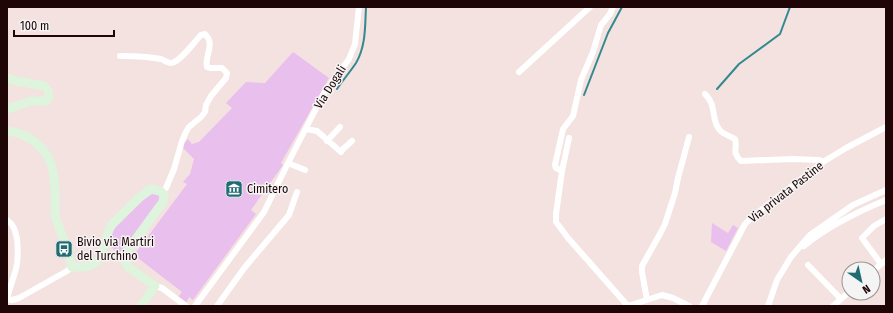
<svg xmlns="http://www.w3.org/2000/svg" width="893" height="313" font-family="'Fira Sans Condensed',sans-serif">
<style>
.green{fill:#e9bfee}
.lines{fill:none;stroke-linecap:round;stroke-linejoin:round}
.stream{stroke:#338990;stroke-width:2}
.street{stroke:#fff;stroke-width:6}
.secondary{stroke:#def4dd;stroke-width:9}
.labels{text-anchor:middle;stroke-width:3;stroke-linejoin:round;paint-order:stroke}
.street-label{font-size:12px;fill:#1f0505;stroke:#f4f4f4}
.poi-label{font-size:12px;fill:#1f0505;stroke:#f4f4f4;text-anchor:start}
</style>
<rect width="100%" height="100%" fill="#f3e2e0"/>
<path class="green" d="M293,52L329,78L281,163L283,165L251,210L256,214L193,300L189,297L186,303L178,297L182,292L134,255L187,184L183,182L190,174L194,159L181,146L188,139L192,144L199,142L232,108L226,103L246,82L265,83Z
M156,193L160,196L159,203L120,255L108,244L114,229L148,195Z
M712,223L728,233L733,225L738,228L726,251L711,242Z"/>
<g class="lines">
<path class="stream" d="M337,89C343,80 350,72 356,63C366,46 365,26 366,7
M717,89L739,64L780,34L790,7
M584,95L601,51L608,33L622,7"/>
<path class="street" d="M120,56C130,56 151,57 161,59C164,60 169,64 172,63C182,60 194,42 201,35L205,34C216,45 204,55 207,67L210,68H222L227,73L226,78L211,96L206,105L205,112L201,117L189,127L186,132L182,141L174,169L166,188L162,193
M519,72L590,7
M705,94C717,105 711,120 719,129C722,134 730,136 735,139C738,149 731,152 741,161L793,159L819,160L823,162
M306,129L317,131L341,152L343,149L352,141
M569,138L562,171L556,214V222L568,238L628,306
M327,141L340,127
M288,163L305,170
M562,171L556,168L555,165L563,129L573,116L581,80L593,52L601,25L610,14L613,7
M7,220C14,225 15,230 17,239C18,247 18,255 17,264C15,276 9,288 7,300
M804,246C828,226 857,212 886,200
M881,264L862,238L874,226L886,219
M808,265L841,299
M873,271L886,260
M155,286L162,288L186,306
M8,299L12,300L19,298L67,271L72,267
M647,300L642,272V266L661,232L665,224L675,193L678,178L689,137
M195,306L264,212L288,163L324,93L349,59L355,44L359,7
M217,306L245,267L289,215L297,192
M628,306L662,295L673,298L689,306
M702,306L745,224L752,217L823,162L846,148L886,127
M768,306L777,280L791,257L810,235L853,205L886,190
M833,306L849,292"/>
<path class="secondary" d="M7,78L12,80L44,86C48,89 49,91 49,97L46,101H31L7,109
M7,131C29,133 49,149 53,171C56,185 55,200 55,214L56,219L69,254L72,267C110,270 98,247 112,224L140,197L151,189L160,191L164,195L163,202L124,255V259L128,267L155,286L141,306"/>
</g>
<defs>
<symbol id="museum-square" viewBox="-11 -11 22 22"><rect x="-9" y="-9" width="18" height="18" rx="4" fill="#206c72" stroke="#f4f4f4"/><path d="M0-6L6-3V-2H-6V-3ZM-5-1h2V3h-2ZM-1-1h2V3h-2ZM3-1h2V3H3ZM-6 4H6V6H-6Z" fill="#fff"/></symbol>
<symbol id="bus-square" viewBox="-11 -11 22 22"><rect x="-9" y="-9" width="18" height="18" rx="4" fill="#206c72" stroke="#f4f4f4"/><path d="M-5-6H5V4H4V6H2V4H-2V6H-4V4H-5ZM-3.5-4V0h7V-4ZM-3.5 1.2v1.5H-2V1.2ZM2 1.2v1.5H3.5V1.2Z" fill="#fff"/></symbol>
</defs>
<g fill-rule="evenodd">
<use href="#museum-square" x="224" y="179" width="20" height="20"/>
<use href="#bus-square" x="54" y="239" width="20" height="20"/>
</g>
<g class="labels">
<g class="street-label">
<text transform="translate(330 87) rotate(-58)" y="4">Via Dogali</text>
<text transform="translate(786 192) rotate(-38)" y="4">Via privata Pastine</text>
</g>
<g class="poi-label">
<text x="247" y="193">Cimitero</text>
<text x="77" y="246">Bivio via Martiri<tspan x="77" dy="14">del Turchino</tspan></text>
</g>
</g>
<rect width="893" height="313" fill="none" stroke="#1f0505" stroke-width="16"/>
<g transform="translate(861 281) rotate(146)"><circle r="19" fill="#f4f4f4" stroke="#9f9494"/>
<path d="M0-3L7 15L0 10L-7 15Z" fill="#206c72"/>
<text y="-6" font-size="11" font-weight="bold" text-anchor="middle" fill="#1f0505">N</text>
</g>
<path d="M14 30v6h100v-6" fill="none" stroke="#1f0505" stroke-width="2"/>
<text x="20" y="30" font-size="12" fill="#1f0505" stroke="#f4f4f4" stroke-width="3" paint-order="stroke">100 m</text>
</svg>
